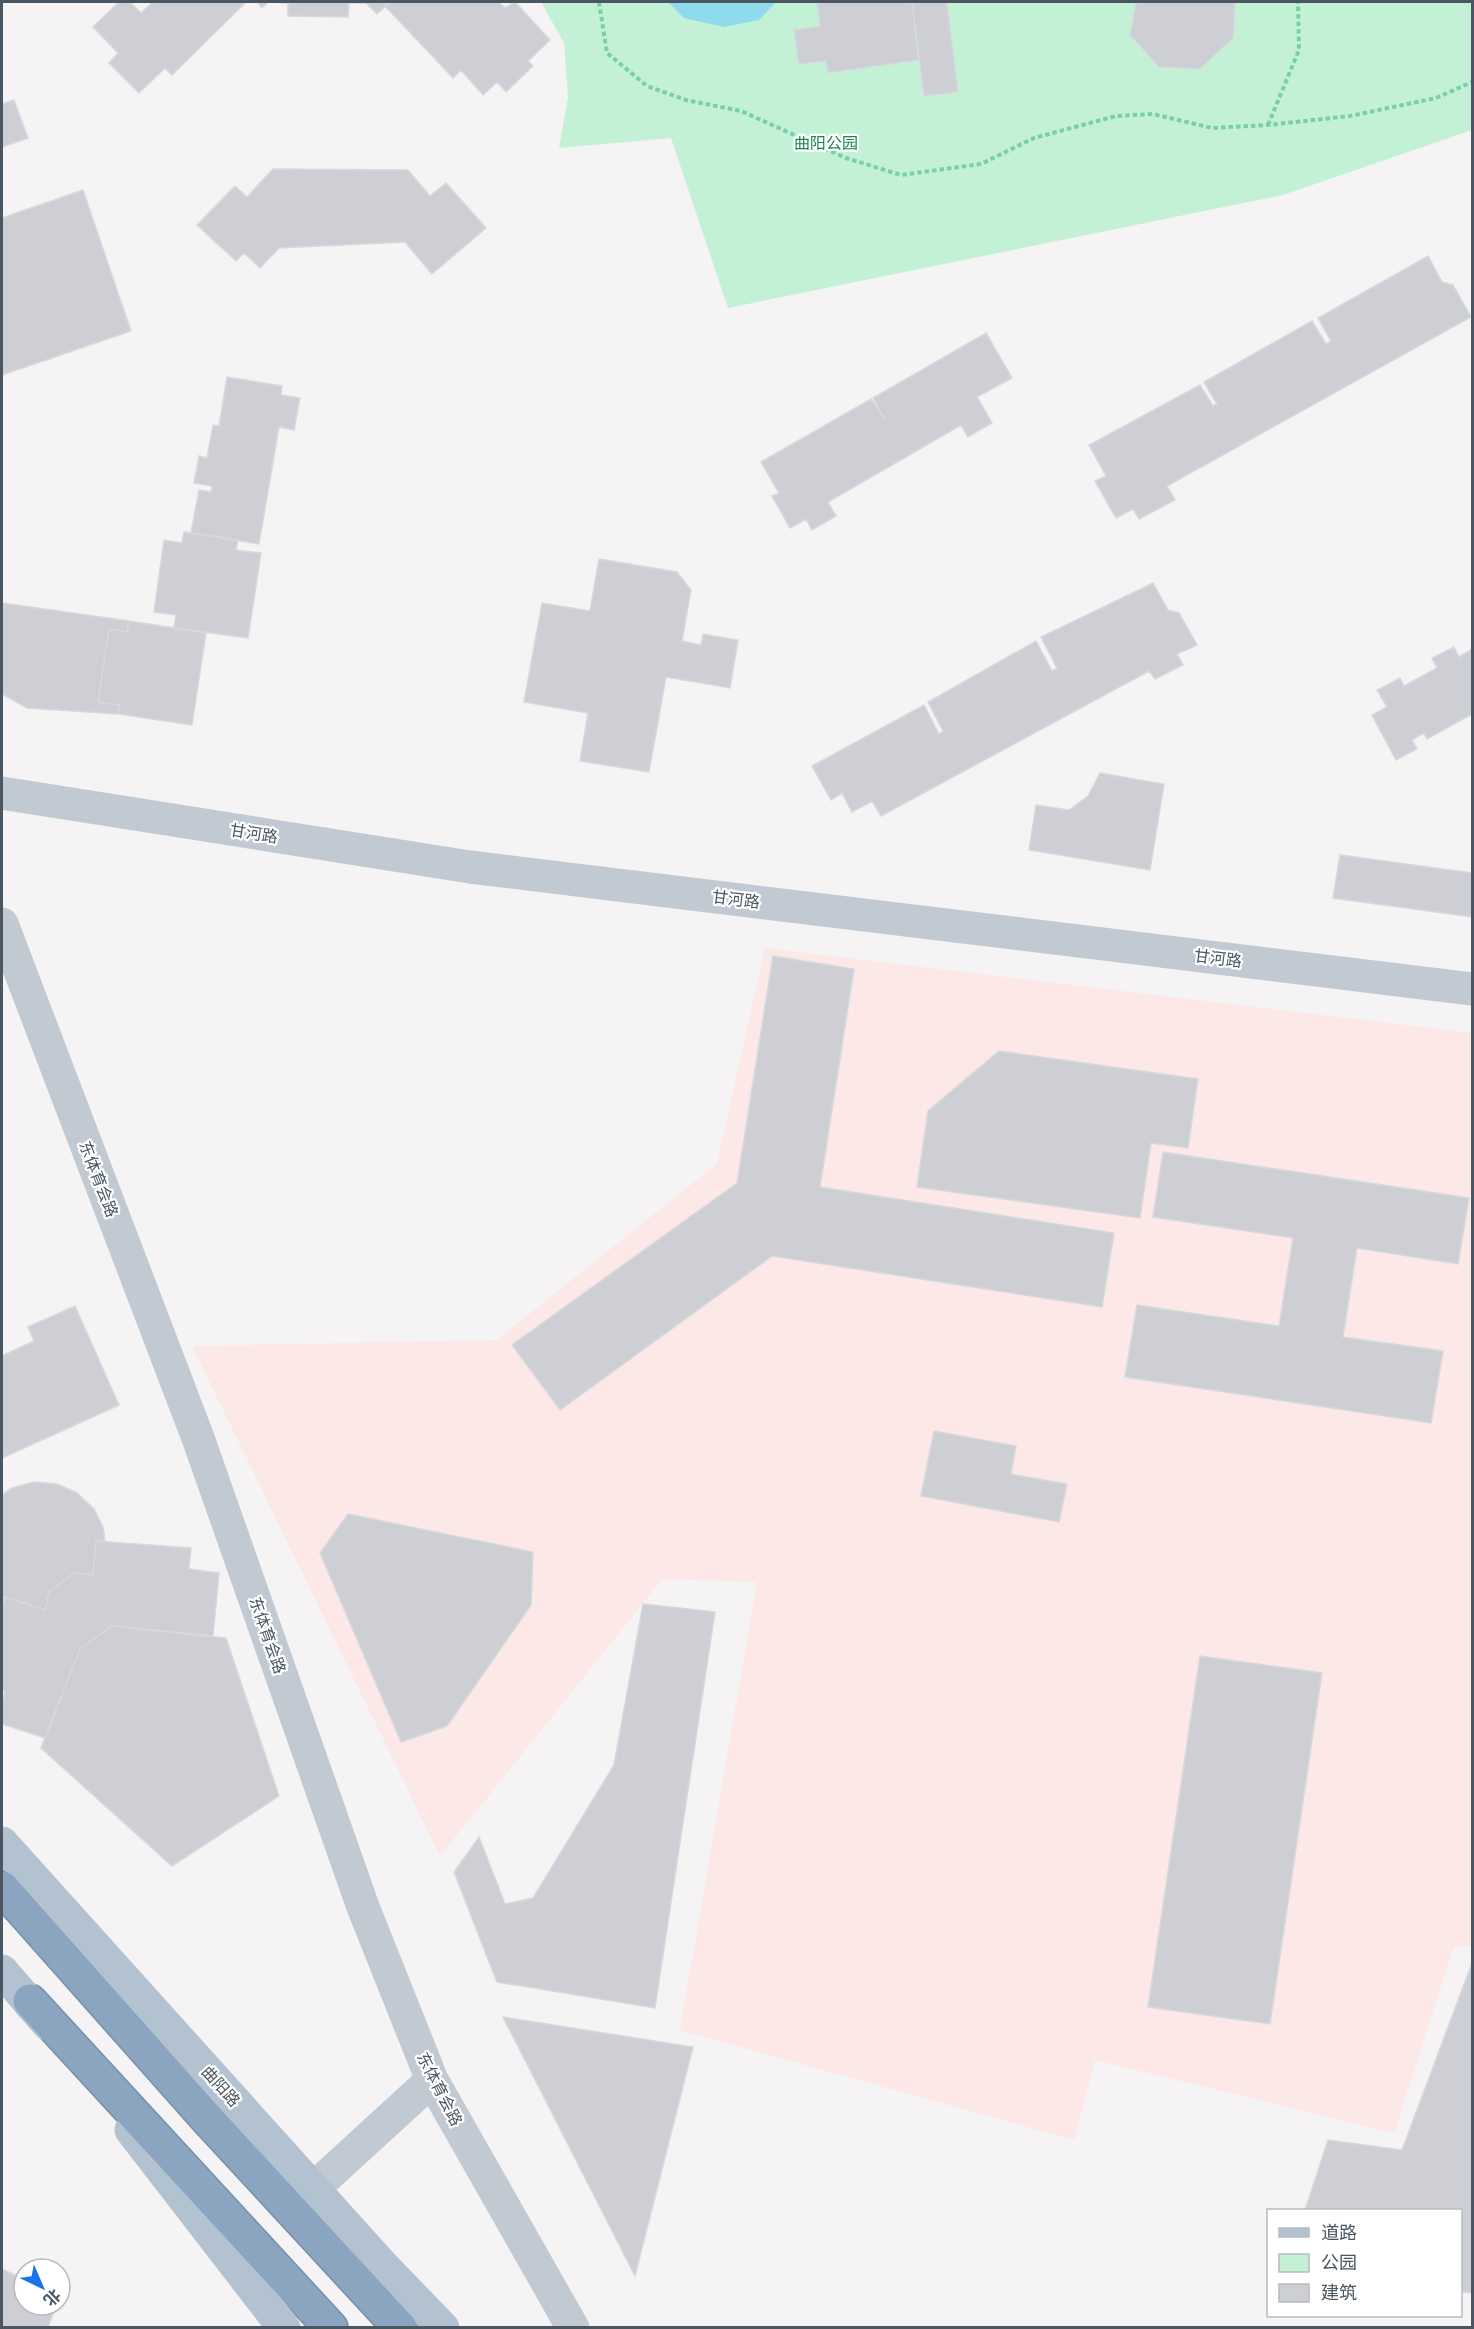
<svg xmlns="http://www.w3.org/2000/svg" width="1474" height="2329" font-family="'Fira Sans','Noto Sans SC',sans-serif">
<style>
.medical{fill:#fce8e6}
.green{fill:#c3f1d5}
.water{fill:#90daee}
.building{fill:#cdcfd5;stroke:#d7d9de;stroke-width:1.5}
.lines{fill:none;stroke-linecap:round;stroke-linejoin:round}
.highway-casing{stroke:#7690ad;stroke-width:36}
.path{stroke:#7ad0a6;stroke-width:4;stroke-dasharray:4.5 3;stroke-linecap:butt}
.minor{stroke:#c1cad2;stroke-width:33}
.major{stroke:#b3c2d1;stroke-width:33}
.highway{stroke:#8ba5c1;stroke-width:33}
.labels{text-anchor:middle;stroke-width:4.5;stroke-linejoin:round;paint-order:stroke}
.park-label{font-size:16px;fill:#17864f;stroke:#fff}
.street-label{font-size:16px;fill:#4a5661;stroke:#fff}
</style>
<rect width="100%" height="100%" fill="#f5f3f3"/>
<path class="medical" d="M765,948L1472,1033V1946H1454L1394,2133L1095,2060L1074,2140L680,2030L757,1582L662,1579L440,1856L192,1346L497,1340L717,1164Z"/>
<path class="green" d="M541,2H1472V130L1283,195L728,308L671,138L559,148L568,97L564,43Z"/>
<path class="water" d="M668,2H776L759,20L724,27L684,18Z"/>
<path class="building" d="M119,2H130L141,13L153,2H246L172,75L165,68L139,93L109,63L118,53L93,27Z
M257,2H390L377,14L366,3H349L348,17L288,16V3L268,2L262,8Z
M390,2H499L505,8L515,2L550,40L528,61L533,66L506,92L497,82L483,95L461,70L453,78L385,6Z
M817,2H912L919,60L828,73L826,61L799,64L794,30L820,26Z
M912,2H947L958,92L924,96Z
M1136,2H1235L1233,38L1200,69L1159,67L1130,35Z
M14,100L28,138L2,147V104Z
M273,169L408,170L430,196L446,183L486,228L432,274L405,242L279,248L260,268L244,253L236,261L197,225L235,186L247,197Z
M83,190L131,331L2,375V218Z
M1428,256L1442,282L1453,285L1471,317L1167,486L1175,500L1139,519L1133,509L1116,518L1095,481L1106,476L1089,445L1200,385L1213,406L1217,404L1204,382L1312,321L1326,344L1331,341L1318,318Z
M986,333L1012,378L977,397L992,423L968,437L961,425L828,502L836,516L812,530L806,519L790,528L772,496L779,493L761,462L871,399L885,419L873,398Z
M227,377L282,386L281,395L300,398L294,430L279,427L259,544L191,533L199,490L211,492L212,486L194,483L199,456L207,458L213,425L219,426Z
M184,532L238,540L236,550L261,553L248,638L174,628L176,615L154,612L164,540L182,543Z
M599,559L677,572L691,590L682,641L701,645L703,634L738,640L730,688L666,677L649,772L580,761L588,713L524,702L542,603L590,611Z
M1153,583L1168,610L1179,613L1197,645L1177,654L1183,665L1155,679L1149,671L881,816L872,801L852,812L842,793L831,800L812,766L924,705L939,734L943,731L928,702L1036,641L1052,671L1057,668L1041,637Z
M2,603L129,621L127,632L109,629L98,702L120,705L118,714L27,708L2,694Z
M129,621L206,633L192,725L118,714L120,705L98,702L109,629L127,632Z
M1454,647L1459,657L1472,649V714L1427,739L1424,733L1412,740L1417,749L1396,760L1372,715L1387,707L1377,690L1400,678L1404,686L1437,668L1432,658Z
M1100,773L1164,784L1150,870L1029,850L1036,805L1069,810L1088,796Z
M1340,855L1472,873V917L1333,898Z
M773,956L854,969L820,1187L1114,1233L1102,1307L772,1256L560,1410L512,1345L737,1183Z
M999,1051L1198,1079L1188,1148L1151,1143L1140,1218L917,1187L928,1111Z
M1163,1152L1469,1198L1458,1264L1357,1248L1343,1337L1443,1351L1431,1423L1125,1377L1137,1305L1279,1326L1293,1238L1153,1217Z
M75,1306L119,1405L2,1458V1356L34,1341L28,1327Z
M934,1431L1016,1446L1011,1474L1067,1484L1059,1522L921,1496Z
M34,1482L57,1484L77,1493L94,1509L103,1527L105,1542L96,1541L93,1575L74,1573L49,1592L45,1610L5,1597L2,1602V1495L12,1488Z
M348,1514L533,1552L531,1605L447,1726L401,1742L320,1553Z
M96,1541L191,1548L189,1569L219,1573L213,1636L112,1626L80,1649L45,1738L2,1724V1704L5,1692L2,1690V1606L5,1597L45,1610L49,1592L74,1573L93,1575Z
M643,1604L715,1612L655,2008L497,1982L454,1872L479,1837L505,1904L533,1898L614,1765Z
M112,1626L226,1638L279,1796L172,1866L41,1748L80,1649Z
M1200,1656L1322,1673L1270,2024L1148,2007Z
M1472,1963V2293L1460,2292V2210H1305L1328,2140L1402,2150Z
M503,2017L693,2047L635,2276Z
M2,2269L24,2279V2305H56L48,2328H2Z"/>
<g class="lines">
<defs>
<path id="highway" d="M2,1888L207,2119L400,2328
M30,2001L331,2328"/>
</defs>
<use href="#highway" class="highway-casing"/>
<path class="path" d="M599,2L607,53L647,86L686,100L741,111L846,158L901,175L981,164L1034,138L1116,116L1153,114L1212,128L1268,125L1350,116L1436,98L1472,82
M1268,125L1299,50L1298,2"/>
<path class="minor" d="M2,793L470,867L1472,989
M2,924L198,1438L363,1907L432,2080L573,2328
M313,2189L432,2080"/>
<path class="major" d="M2,1843L383,2266L443,2328
M2,1971L48,2024
M131,2130L284,2328"/>
<use href="#highway" class="highway"/>
</g>
<g class="labels">
<g class="park-label">
<text x="826" y="149">曲阳公园</text>
</g>
<g class="street-label">
<text transform="translate(254 833) rotate(9)" y="6">甘河路</text>
<text transform="translate(736 899) rotate(7)" y="6">甘河路</text>
<text transform="translate(1218 958) rotate(7)" y="6">甘河路</text>
<text transform="translate(99 1179) rotate(69)" y="6">东体育会路</text>
<text transform="translate(268 1635) rotate(71)" y="6">东体育会路</text>
<text transform="translate(221 2086) rotate(48)" y="6">曲阳路</text>
<text transform="translate(440 2089) rotate(63)" y="6">东体育会路</text>
</g>
</g>
<rect width="1474" height="2329" fill="none" stroke="#4a5661" stroke-width="6"/>
<rect x="1267" y="2209" width="195" height="108" fill="#ffffff" stroke="#b7bbc0" stroke-width="1.5"/>
<rect x="1279" y="2228" width="30" height="9" fill="#b3c2d1" stroke="#b7bbc0" stroke-width="1.5"/>
<text x="1321" y="2239" font-size="18" fill="#4a5661">道路</text>
<rect x="1279" y="2254" width="30" height="18" fill="#c3f1d5" stroke="#b7bbc0" stroke-width="1.5"/>
<text x="1321" y="2269" font-size="18" fill="#4a5661">公园</text>
<rect x="1279" y="2284" width="30" height="18" fill="#cdcfd5" stroke="#b7bbc0" stroke-width="1.5"/>
<text x="1321" y="2299" font-size="18" fill="#4a5661">建筑</text>
<g transform="translate(42 2287) rotate(136)"><circle r="28" fill="#ffffff" stroke="#b7bbc0" stroke-width="1.5"/>
<path d="M0-4.5L10 22L0 15L-10 22Z" fill="#1a73e8"/>
<text y="-9" font-size="16" font-weight="bold" text-anchor="middle" fill="#4a5661">北</text>
</g>
</svg>
